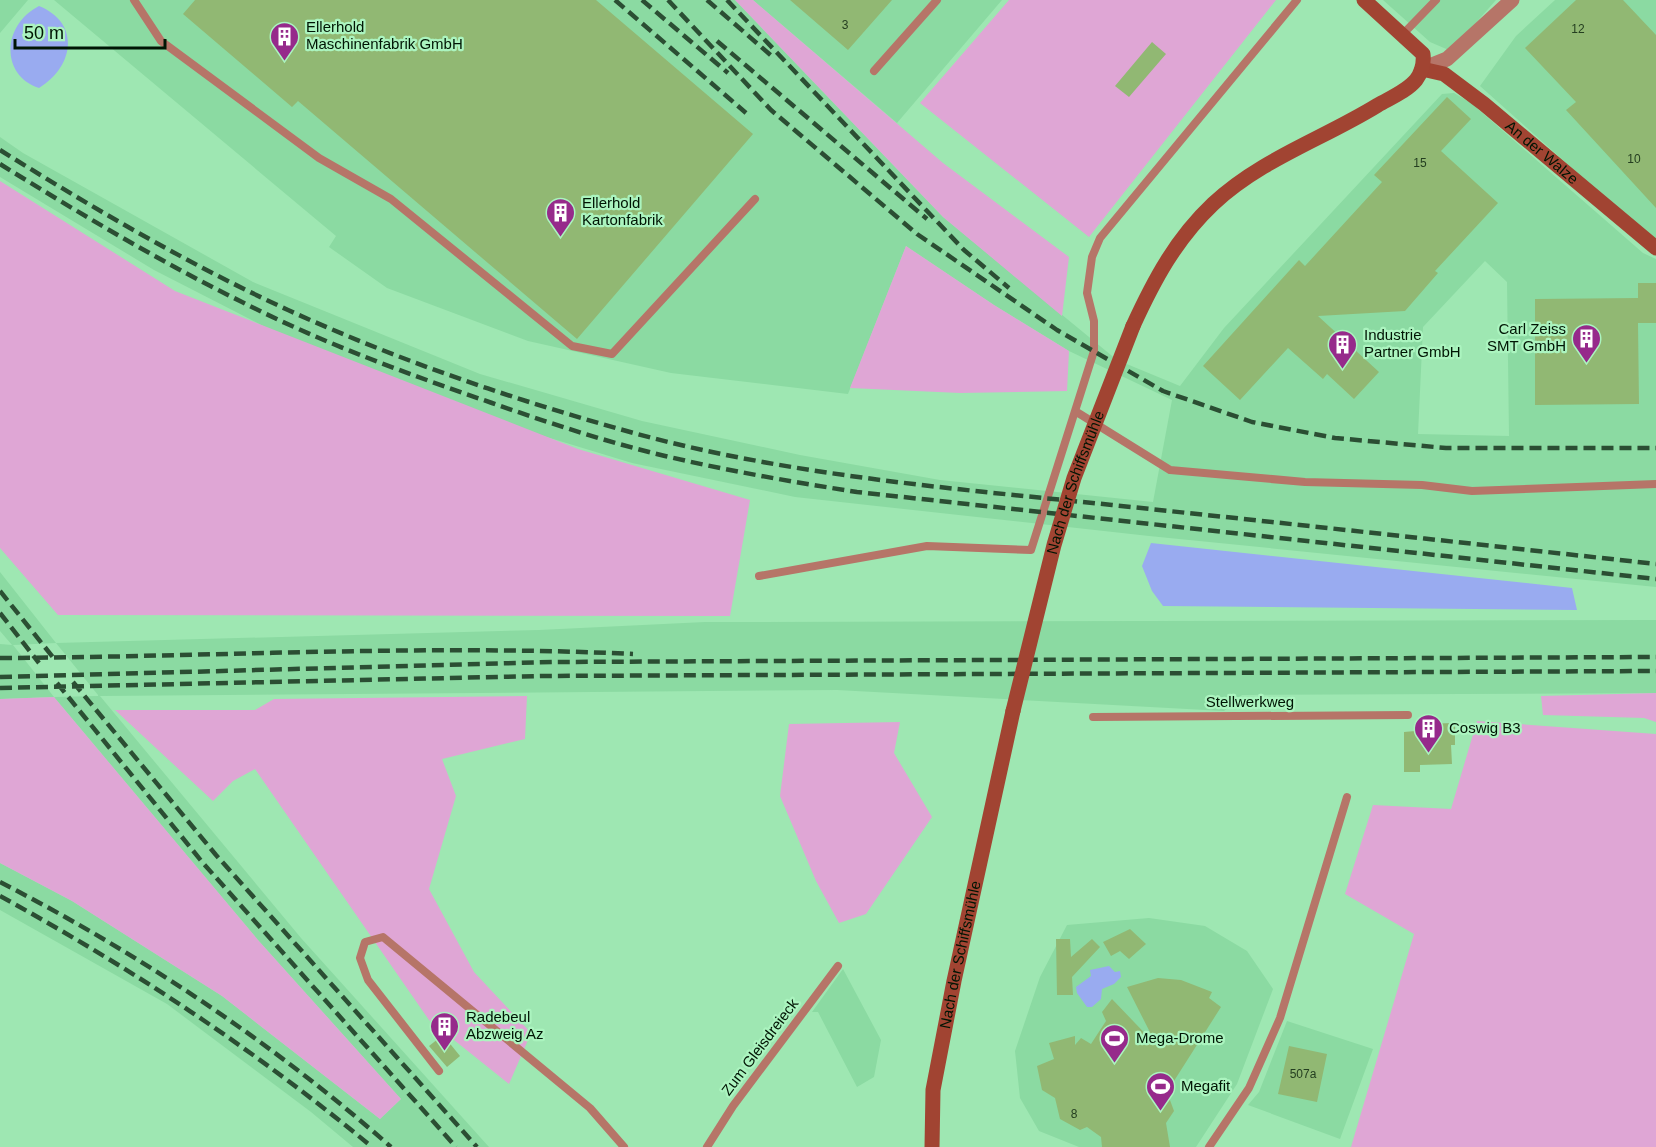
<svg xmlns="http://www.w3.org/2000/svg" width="1656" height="1147" font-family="Arial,sans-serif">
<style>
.built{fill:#8bdaa2;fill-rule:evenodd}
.green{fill:#dfa6d5}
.water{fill:#99abf0}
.building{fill:#91b873}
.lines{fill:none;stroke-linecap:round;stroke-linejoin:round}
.lane{stroke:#b67568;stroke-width:8}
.street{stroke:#b67568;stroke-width:15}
.secondary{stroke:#a14432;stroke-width:15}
.rail{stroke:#2b4e33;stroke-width:4.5;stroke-dasharray:12 6;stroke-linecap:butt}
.secondary-bridge{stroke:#a14432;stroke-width:15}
.labels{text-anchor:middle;stroke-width:4.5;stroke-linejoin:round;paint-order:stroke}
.number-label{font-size:12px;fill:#243e20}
.poi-label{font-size:15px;fill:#001504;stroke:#abf4bf;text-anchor:start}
.street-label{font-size:15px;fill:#001504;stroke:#abf4bf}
</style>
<rect width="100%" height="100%" fill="#9ee7b2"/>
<path class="built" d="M0,0H28L0,33Z
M54,0H735L943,217L1117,360L1180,386L1224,328L1442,94L1454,93L1471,103L1643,253L1656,259V587L1149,536L795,497L632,463L468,413L308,349L154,270L0,177V137L23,153L253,282L480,374L642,421L800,455L940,480L1153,502L1172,400L1069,351L994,305L906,246L848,394L671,373L528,341L387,288L329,247L336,236ZM1485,261L1507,282L1509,436L1418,434L1423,327Z
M753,0H1002L897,123Z
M1383,0H1496L1451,51L1430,42Z
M1555,0H1656V243L1480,86L1516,36Z
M0,572L56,643L539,630L705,622L1656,620V693L1242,695L1224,711L837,690L100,696L301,938L489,1147H353L311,1112L167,1004L0,910V863L72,901L222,996L380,1119L401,1099L258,940L54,697L0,699V644L12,645L0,631ZM56,643L98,695V696L54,697L13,645Z
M1149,918L1205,926L1247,951L1273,989L1237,1084L1196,1147H1079L1039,1131L1020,1098L1015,1051L1040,977L1067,925Z
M843,969L881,1040L874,1077L857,1087L818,1012H812Z
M1287,1021L1373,1049L1340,1139L1248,1105L1259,1092Z"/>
<path class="green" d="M735,0H753L943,163L1069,257L1062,316L943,217Z
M1009,0H1276L1089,237L920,103Z
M0,181L175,291L578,449L750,500L730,616L58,615L0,548Z
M906,246L994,305L1069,351L1067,391L960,393L850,388Z
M1656,693V722L1644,718L1543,715L1541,696Z
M527,696L525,739L442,759L456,796L429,889L474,972L531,1033L509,1084L429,1020L255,769L233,781L213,801L115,710H255L274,699Z
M54,697L258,940L401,1099L380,1119L222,996L72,901L0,863V699Z
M1477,721L1656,734V1147H1351L1414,934L1345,894L1373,805L1451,809Z
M900,722L894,753L932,817L866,914L839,923L816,881L780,796L789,724Z"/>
<path class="water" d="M39,6C81,23 74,67 39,88C0,75 2,25 39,6Z
M1151,543L1572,588L1577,610L1163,606L1152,591L1142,566Z
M1109,966L1115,972L1120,971L1121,977L1114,984L1102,989L1101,999L1092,1007H1087L1077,993L1076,987L1091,976L1090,970Z"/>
<path class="building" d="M195,0H596L753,134L577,339L298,101L292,107L183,14Z
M790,0H892L848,50Z
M1576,0H1623L1656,35V208L1566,110L1576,102L1525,48Z
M1152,42L1166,54L1129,97L1115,86Z
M1447,97L1471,119L1441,151L1498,203L1435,271L1438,273L1405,311L1318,316L1379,372L1354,399L1327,374L1323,379L1288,348L1240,400L1203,366L1299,260L1305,266L1382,182L1374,175Z
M1638,283H1656V323H1638L1639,404L1535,405V299L1638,298Z
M1455,723V745H1451L1452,764L1420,765V772H1404V732L1415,731V724Z
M1130,929L1146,944L1129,959L1120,951L1111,956L1103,942Z
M1056,939H1070L1071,957L1092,939L1100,947L1072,977L1073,995H1057Z
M1158,978L1181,980L1212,992L1209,998L1221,1007L1167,1092L1174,1111L1166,1123L1170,1147H1102L1101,1137L1087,1127L1080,1130L1060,1119L1055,1098L1042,1090L1037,1066L1054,1059L1049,1043L1075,1036V1045L1081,1038L1091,1044L1106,1021L1102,1012L1112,999L1157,1046L1127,987Z
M443,1035L460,1056L447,1067L429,1046Z
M1289,1046L1327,1054L1317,1102L1278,1094Z"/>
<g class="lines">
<path class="lane" d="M134,0L161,41L319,158L391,199L572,346L612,354L755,199
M1403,34L1436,0
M874,71L937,0
M1075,411L1170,470L1305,482L1422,485L1472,491L1656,484
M759,576L927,546L1031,550L1094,351V321L1087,293L1092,257L1100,238L1297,0
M1093,717L1408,715
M439,1071L368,980L360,958L365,942L383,937L590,1108L624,1147
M707,1147L733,1106L838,966
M1209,1147L1249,1088L1280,1018L1347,797"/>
<path class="street" d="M1422,69L1447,59L1512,0"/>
<g class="secondary">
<path id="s1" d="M1422,69L1444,74L1484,104L1656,248"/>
<path d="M1133,326C1154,280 1176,239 1213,204C1261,159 1323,139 1378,105C1390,98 1407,91 1416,80C1422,72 1424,63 1423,54L1364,0"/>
<path id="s2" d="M932,1147L933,1090L954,981L1013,711"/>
</g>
<path class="rail" d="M615,0L746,113
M642,0L728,73
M668,0L771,110L917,234L1057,330L1163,391L1252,422L1335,438L1446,448H1656
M707,0L774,58
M727,0L964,250L1009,288
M717,41L927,219
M0,150C93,208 188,264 288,310C395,359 509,398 623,430C781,475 949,488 1112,505C1293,524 1475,544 1656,564
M0,164C79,213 159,261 242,302C322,343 408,374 492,403C549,423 607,442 665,456C729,471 793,482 857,492L1656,579
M0,591L56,661
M0,613L39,663
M0,658C211,657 422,644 633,654
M0,677L553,662L1656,657
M73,682L216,855L477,1147
M57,683L203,863L456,1147
M0,688L541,676L1656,671
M0,882C140,954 273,1043 391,1147
M0,896C133,969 255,1050 372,1147"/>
<path class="secondary-bridge" id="s3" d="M1013,711L1054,545L1074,478L1133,326"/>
</g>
<defs>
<symbol id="building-pin" viewBox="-11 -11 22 30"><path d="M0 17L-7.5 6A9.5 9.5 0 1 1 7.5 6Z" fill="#962a8b" stroke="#abf4bf"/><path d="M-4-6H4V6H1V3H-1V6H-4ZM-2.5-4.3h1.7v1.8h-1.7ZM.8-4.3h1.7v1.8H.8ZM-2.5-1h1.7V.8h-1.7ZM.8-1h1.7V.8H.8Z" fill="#fff"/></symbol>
<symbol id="stadium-pin" viewBox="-11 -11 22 30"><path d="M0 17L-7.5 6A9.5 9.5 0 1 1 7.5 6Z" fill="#962a8b" stroke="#abf4bf"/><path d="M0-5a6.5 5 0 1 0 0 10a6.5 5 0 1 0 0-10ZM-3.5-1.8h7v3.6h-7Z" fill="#fff"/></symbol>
</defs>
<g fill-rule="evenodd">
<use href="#building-pin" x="268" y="20" width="33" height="45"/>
<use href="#building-pin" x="544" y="196" width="33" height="45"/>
<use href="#building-pin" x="1570" y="322" width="33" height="45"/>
<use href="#building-pin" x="1326" y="328" width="33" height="45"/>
<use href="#building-pin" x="1412" y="712" width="33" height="45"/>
<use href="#building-pin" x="428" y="1010" width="33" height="45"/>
<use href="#stadium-pin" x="1098" y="1022" width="33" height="45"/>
<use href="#stadium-pin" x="1144" y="1070" width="33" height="45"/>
</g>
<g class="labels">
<g class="number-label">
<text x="845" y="29">3</text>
<text x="1578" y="33">12</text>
<text x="1634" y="163">10</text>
<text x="1420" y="167">15</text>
<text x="1303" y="1078">507a</text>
<text x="1074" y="1118">8</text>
</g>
<g class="poi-label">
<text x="306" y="32">Ellerhold<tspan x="306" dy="17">Maschinenfabrik GmbH</tspan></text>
<text x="582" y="208">Ellerhold<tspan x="582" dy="17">Kartonfabrik</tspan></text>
<text x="1566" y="334" text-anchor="end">Carl Zeiss<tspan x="1566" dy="17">SMT GmbH</tspan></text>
<text x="1364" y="340">Industrie<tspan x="1364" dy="17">Partner GmbH</tspan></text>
<text x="1449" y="733">Coswig B3</text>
<text x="466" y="1022">Radebeul<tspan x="466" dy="17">Abzweig Az</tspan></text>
<text x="1136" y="1043">Mega-Drome</text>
<text x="1181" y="1091">Megafit</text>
</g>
<g class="street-label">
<text dy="5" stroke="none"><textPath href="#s1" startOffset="148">An der Walze</textPath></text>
<text dy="5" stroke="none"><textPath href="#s3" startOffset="237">Nach der Schiffsmühle</textPath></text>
<text x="1250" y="707">Stellwerkweg</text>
<text dy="5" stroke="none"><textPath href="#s2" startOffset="195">Nach der Schiffsmühle</textPath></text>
<text transform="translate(760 1047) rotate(-53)" y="5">Zum Gleisdreieck</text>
</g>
</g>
<path d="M15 39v9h150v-9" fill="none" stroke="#001504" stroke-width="3"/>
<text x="24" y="39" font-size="18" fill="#001504" stroke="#abf4bf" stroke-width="4.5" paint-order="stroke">50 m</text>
</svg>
